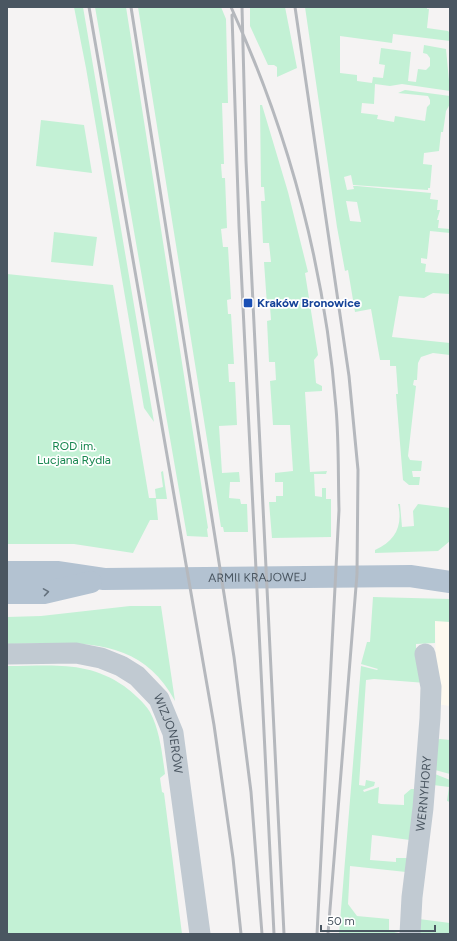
<svg xmlns="http://www.w3.org/2000/svg" width="457" height="941" font-family="Figtree,sans-serif">
<style>
.commercial{fill:#fdf9ef}
.green{fill:#c3f1d5;fill-rule:evenodd}
.lines{fill:none;stroke-linecap:round;stroke-linejoin:round}
.minor{stroke:#c1cad2;stroke-width:21}
.major{stroke:#b3c2d1;stroke-width:22}
.rail{stroke:#b5b8bd;stroke-width:3}
.oneway{stroke:#64717d}
.transit-dot{fill:#1a4fb4;stroke:#fff;stroke-width:1.5}
.labels{text-anchor:middle;stroke-width:3.5;stroke-linejoin:round;paint-order:stroke}
.transit-label{font-size:12px;font-weight:bold;fill:#164399;stroke:#fff;text-anchor:start}
.park-label{font-size:12px;fill:#17864f;stroke:#fff}
.street-label{font-size:12px;fill:#4a5661;stroke:#fff}
</style>
<rect width="100%" height="100%" fill="#f5f3f3"/>
<path class="commercial" d="M435,620H450V706L436,704Z"/>
<path class="green" d="M74,7H83L154,422L144,408L86,68Z
M95,7H126L208,528L207,529L208,537L187,536Z
M138,7H221L226,19L228,103H222L224,164H221L222,178H225L227,228L221,229L223,247H228L231,299L227,300L228,314H231L234,364H228L229,382H235L237,425L219,426L222,473L239,472L240,482H230L229,498L240,499L241,504H247L248,532H224L223,527H221Z
M250,7H285L297,68L277,77V67L274,65H268L250,26Z
M305,7H427V9H429L427,28L448,31L450,33V41L393,34L392,43L340,36V73L357,75V81L372,83L373,77L383,78L385,65L379,64L381,48L411,52L408,81L416,82L418,69L426,70L430,66V58L427,54L423,53L424,45L446,49L450,91L402,84L390,86L375,84L374,104L362,103L361,113L378,115L377,119L394,122L395,116L425,121L427,107L430,104V100L428,96L398,93L405,90L450,96V104L446,111L443,132H441L439,151L424,153L423,164L432,165L430,188H428V190L353,185L351,175L344,177L347,190L354,189L353,186H357L431,193L430,199L438,200L437,210H440L437,220H439L438,228L450,229V233L430,231L427,259L421,258V263L426,264L425,272L450,274V294L433,293L424,298L399,296L392,337L450,343V355L433,353L421,357L418,363L417,380H414L413,385L416,386L408,456L410,460L422,461L421,471H412L413,477H420L419,485H409L403,480L396,394H398L396,366H390V360H380L371,309L355,312L348,270L345,271L337,227ZM346,201L357,202L361,222L350,221Z
M260,105H262L288,192L308,272L305,273L318,355L314,360L316,383L322,386V391L305,392L310,472L327,471L326,474H314L315,496L322,497V488H326V499H331V537L272,538L269,502H276V496H283V482H275V473L293,471L290,425H273L270,381L276,380L275,362H269L267,321L271,320L270,306L267,305L264,262H271L269,243H263L261,201H265L264,187H261Z
M41,120L84,125L92,173L36,166Z
M54,232L97,237L93,266L51,262Z
M7,274L113,285L149,498H156L155,489L163,487L161,472L163,471L167,499H156L158,520H150L133,553L74,544H7Z
M398,504H400L402,527L414,526L413,511L418,504L450,508V541L438,551L375,553V550C396,541 403,525 398,504Z
M373,597L450,599V622L435,621V643L416,644V657L426,683L374,679L366,680L359,785L365,786L366,780L375,782L374,786L363,790L364,792L379,787L378,803L381,804L404,805V795L411,789H420L410,840L372,835L370,860L396,862V858H407L406,872L350,866L348,904L357,916L389,919V931L404,934H339L361,666L377,670L378,669L361,664L367,642H370Z
M130,606H161L175,701C139,633 73,643 7,644V617L41,616Z
M7,666C51,666 87,660 124,686C133,693 144,702 150,712C160,731 162,753 165,774L160,778L162,792L164,793L182,934H7Z
M440,739L450,740V774L435,770L437,740Z
M435,774L450,780V802L447,801L449,787L433,785Z
M419,919L450,923V934H414Z"/>
<g class="lines">
<g class="minor">
<path id="s1" d="M7,654L76,653L101,658L121,666L137,676L159,699L173,733L200,934"/>
<path id="s2" d="M410,934L412,897L423,808L430,718L431,687L425,654"/>
</g>
<g class="major">
<path id="s3" d="M7,572H57L104,579L410,576L450,582"/>
<path d="M7,593H44L91,582"/>
</g>
<path class="rail" d="M89,7L214,725L233,858L241,934
M131,7L234,657L251,792L262,934
M231,7C289,134 325,268 336,408C339,442 338,476 339,510L317,934
M242,7L246,161L284,934
M295,7L349,376L358,470L357,574L328,934
M232,15L239,226L274,934"/>
</g>
<defs><path id="oneway-chevron" d="M-2-3.5L2.5 0L-2 3.5" fill="none" stroke-width="1.6" stroke-linecap="round" stroke-linejoin="round"/></defs>
<use class="oneway" href="#oneway-chevron" transform="translate(46 592) rotate(-9)"/>
<rect class="transit-dot" x="243" y="298" width="10" height="10" rx="2"/>
<g class="labels">
<g class="transit-label">
<text x="257" y="307">Kraków Bronowice</text>
</g>
<g class="park-label">
<text x="74" y="450">ROD im.<tspan x="74" dy="14">Lucjana Rydla</tspan></text>
</g>
<g class="street-label">
<text dy="4" stroke="none"><textPath href="#s3" startOffset="251">ARMII KRAJOWEJ</textPath></text>
<text dy="4" stroke="none"><textPath href="#s1" startOffset="203">WIZJONERÓW</textPath></text>
<text dy="4" stroke="none"><textPath href="#s2" startOffset="141">WERNYHORY</textPath></text>
</g>
</g>
<rect width="457" height="941" fill="none" stroke="#4a5661" stroke-width="16"/>
<path d="M321 925v6h114v-6" fill="none" stroke="#4a5661" stroke-width="2"/>
<text x="327" y="925" font-size="12" fill="#4a5661" stroke="#ffffff" stroke-width="3" paint-order="stroke">50 m</text>
</svg>
